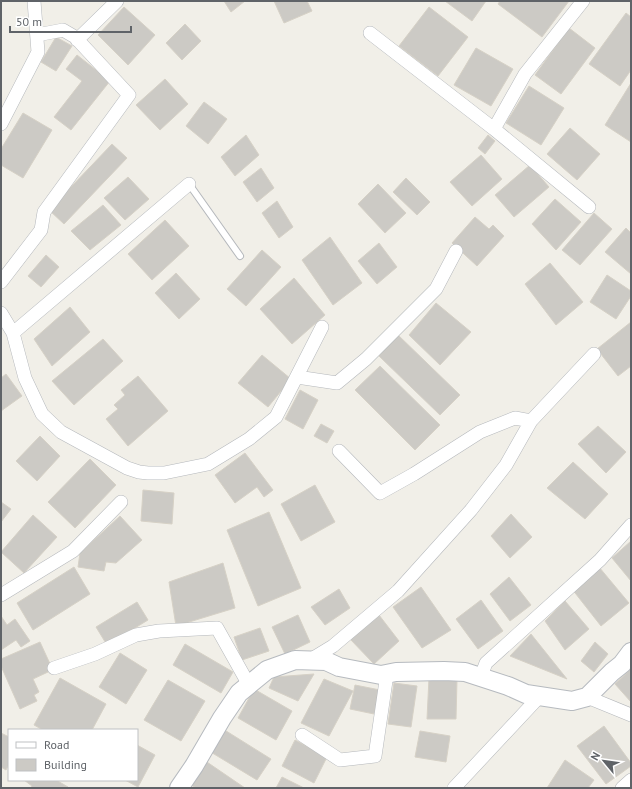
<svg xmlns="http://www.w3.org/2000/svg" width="632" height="789" font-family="'PT Sans',sans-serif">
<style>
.building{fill:#cccac5;stroke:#d6d1c6}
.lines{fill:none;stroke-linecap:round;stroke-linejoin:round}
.lane-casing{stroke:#b5b8bc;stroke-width:8}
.street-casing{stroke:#b5b8bc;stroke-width:14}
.secondary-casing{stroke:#b6babf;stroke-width:20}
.lane{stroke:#fff;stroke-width:6}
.street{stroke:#fff;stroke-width:13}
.secondary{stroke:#fff;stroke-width:18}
</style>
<rect width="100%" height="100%" fill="#f1efe8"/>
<path class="building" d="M224,1H245L231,12Z
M274,1H307L312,11L284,23Z
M445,1H486L472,21Z
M500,1H569L542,37L498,4Z
M124,7L155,35L128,65L98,35Z
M429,7L468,37L438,76L399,46Z
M626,13L631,17V70L620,86L589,64Z
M185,24L201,41L182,60L166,43Z
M569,28L595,48L561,94L535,75Z
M56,37L72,46L56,71L41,62Z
M476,48L513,69L491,106L454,85Z
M77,55L110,81L71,130L54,117L82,81L66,69Z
M165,79L188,104L160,130L136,105Z
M631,83V142L605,125Z
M529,86L564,108L541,145L506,123Z
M204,102L227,119L208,144L186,126Z
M23,113L52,130L23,178L1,165V149Z
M570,128L600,154L577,180L547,154Z
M246,135L259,155L235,176L221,157Z
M488,135L495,141L485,154L478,148Z
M112,144L127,158L64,224L49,210Z
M481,155L502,179L472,206L450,182Z
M530,165L549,187L514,217L495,195Z
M261,168L274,188L257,202L243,182Z
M128,177L149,199L125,220L104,198Z
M406,178L430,202L417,215L393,192Z
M378,184L406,213L385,233L358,204Z
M555,199L581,222L556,250L532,224Z
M277,201L293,227L279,238L262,213Z
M103,205L121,225L90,250L71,231Z
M594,213L612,229L580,265L562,250Z
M475,217L489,229L493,225L504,236L477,266L452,243Z
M165,220L189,246L152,280L128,254Z
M626,228L631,233V274L605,252Z
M330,237L362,283L333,305L302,260Z
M379,243L397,267L377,284L358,261Z
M262,250L281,267L246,306L227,289Z
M46,255L59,267L41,287L28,276Z
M550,263L583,302L556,325L525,284Z
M176,273L200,299L179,319L155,293Z
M607,275L631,291V296L616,319L590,302Z
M294,278L325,315L292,344L260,309Z
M436,303L471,332L440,365L409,335Z
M70,307L90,332L52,366L34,339Z
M631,322V366L618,376L597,349Z
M397,334L460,395L440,415L379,356Z
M103,339L123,361L74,405L52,381Z
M262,355L291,379L268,407L238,383Z
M380,366L440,425L415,450L355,390Z
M6,374L22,396L1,411V378Z
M138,376L168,411L128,446L106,419L118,409L114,405L125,395L121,390Z
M300,390L318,400L303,429L285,419Z
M321,424L334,431L327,443L314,436Z
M598,426L626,452L606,473L578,444Z
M40,436L60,456L37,481L16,461Z
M245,453L273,490L264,497L257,487L235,503L215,475Z
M90,459L116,485L75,528L48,502Z
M573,462L608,494L585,519L547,488Z
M315,485L335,522L301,541L281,504Z
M143,490L174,493L172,524L141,521Z
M1,502L11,509L1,522Z
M269,512L301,588L258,606L227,530Z
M511,514L532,537L510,558L491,536Z
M33,515L57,537L24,573L1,552Z
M120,516L142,540L116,563L106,562L104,571L78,567L80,553Z
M631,541V581L612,558Z
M223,563L235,608L176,626L169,582Z
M74,567L90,594L33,630L17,603Z
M599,567L629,603L601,626L572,589Z
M509,577L531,605L510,621L490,594Z
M421,587L451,630L422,648L393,607Z
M339,589L350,608L325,625L311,607Z
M481,600L503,631L478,649L456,619Z
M565,601L589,629L565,650L545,621Z
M137,602L148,620L107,645L96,627Z
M298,615L310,642L285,654L272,627Z
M379,615L399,641L374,664L350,639Z
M1,616L7,625L15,619L30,641L21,647L16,640L1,650Z
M260,628L269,651L242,660L234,637Z
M531,634L567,679L510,656Z
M40,642L51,666L48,672L33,679L39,692L34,695L37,701L20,709L1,666V659Z
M595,642L608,654L594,672L581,661Z
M185,644L233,672L221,693L173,665Z
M120,653L147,670L126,704L99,687Z
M631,669V702L615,684Z
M314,674L298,701L269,688L274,677Z
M60,678L106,704L92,730H43L34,725Z
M429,678L457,679L456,719H427Z
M324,679L353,691L329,736L301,723Z
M168,680L205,701L181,741L144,720Z
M394,683L417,686L411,727L388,724Z
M355,685L380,690L374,714L350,709Z
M254,689L292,711L276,740L238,718Z
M604,726L631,763V766L606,784L577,746Z
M223,729L271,759L257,780L209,751Z
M420,731L450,736L446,762L415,757Z
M1,733L9,737V764L6,770L1,767Z
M295,740L327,757L314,783L282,766Z
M137,745L155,755L138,787L125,780H137Z
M204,760L245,788H196L188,783Z
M565,760L594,780L588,788H547Z
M282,777L304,788H276Z
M24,780H56L68,787L31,788L32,786Z"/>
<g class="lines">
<defs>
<path id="lane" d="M189,184L240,256"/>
<path id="street" d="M370,33L494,129L589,207
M77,40L117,1
M1,124L38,52L34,1
M494,129L525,74L583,1
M1,282L41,230L44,212L129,95L75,37L63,30L37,35
M1,313L13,333L25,378L42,414L61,432L127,468L139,472L148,473H164L208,464L249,439L276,417L322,327
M13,333L189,184
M297,377L337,383L366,359L436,289L456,251
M339,451L380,493L414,474L480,432L515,418L531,421
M1,595L73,551L121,502
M310,660L333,646L398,591L471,510L506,465L531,421L594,354
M54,668L95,654L136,635L159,631L217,628L249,685
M481,676L486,663L600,560L631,525
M587,697L631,715
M302,735L340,760L375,756L387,674
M454,788L539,697
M622,788L631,780"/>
<path id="secondary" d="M179,788L194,766L222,718L239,693L267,670L295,660L326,661L339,667L381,675L396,672L444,671L465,672L508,686L526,694L572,701L587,697L612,672L622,664L631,652"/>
</defs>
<use href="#lane" class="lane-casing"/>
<use href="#street" class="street-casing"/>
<use href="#secondary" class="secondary-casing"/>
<use href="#lane" class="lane"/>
<use href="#street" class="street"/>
<use href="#secondary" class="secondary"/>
</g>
<rect width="632" height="789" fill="none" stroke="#5f6368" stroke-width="4"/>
<rect x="8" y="729" width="130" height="52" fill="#ffffff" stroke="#bfc1c3"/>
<rect x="16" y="742" width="20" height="6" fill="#ffffff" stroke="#bfc1c3"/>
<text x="44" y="749" font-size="12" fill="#5f6368">Road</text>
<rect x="16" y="759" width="20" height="12" fill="#cccac5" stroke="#bfc1c3"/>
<text x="44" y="769" font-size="12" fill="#5f6368">Building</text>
<g transform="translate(604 761) rotate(299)" stroke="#ffffff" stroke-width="3" paint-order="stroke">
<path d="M0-3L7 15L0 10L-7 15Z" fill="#5f6368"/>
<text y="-6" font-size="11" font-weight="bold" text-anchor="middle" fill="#5f6368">N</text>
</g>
<path d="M10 26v6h121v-6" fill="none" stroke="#5f6368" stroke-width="2"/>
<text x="16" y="26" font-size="12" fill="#5f6368" stroke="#ffffff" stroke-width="3" paint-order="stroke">50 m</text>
</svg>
